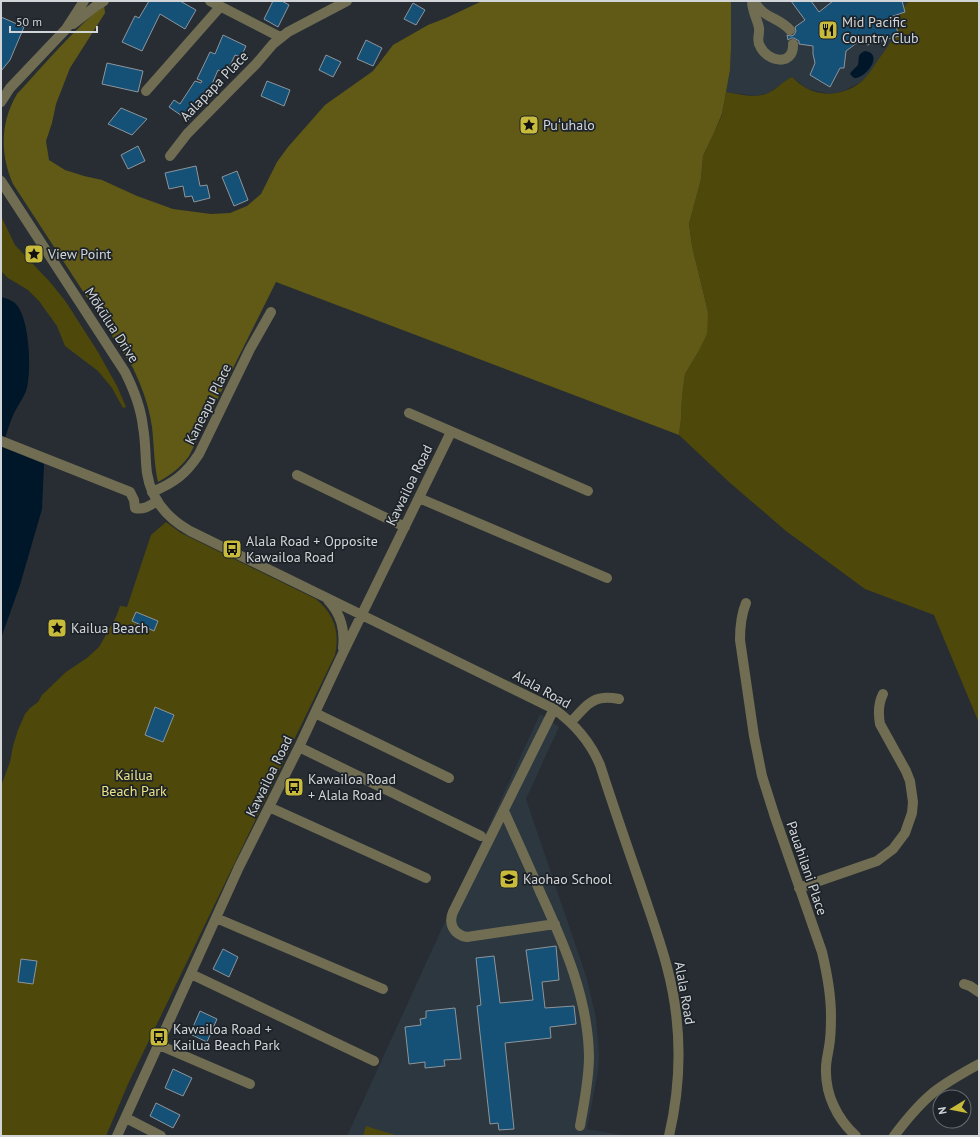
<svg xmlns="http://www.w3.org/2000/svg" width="980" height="1137" font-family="'PT Sans',sans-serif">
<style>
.built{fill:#2c3740}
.green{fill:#4e480a}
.forest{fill:#615a16}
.water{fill:#001629}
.building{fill:#155076;stroke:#8d959b}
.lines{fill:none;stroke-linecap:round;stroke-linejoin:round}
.minor{stroke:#706d53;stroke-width:10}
.labels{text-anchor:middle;stroke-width:3.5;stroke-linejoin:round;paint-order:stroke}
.poi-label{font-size:14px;fill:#d1d5d8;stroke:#1d2328;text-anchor:start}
.street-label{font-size:14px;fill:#d1d5d8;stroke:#1d2328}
.park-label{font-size:14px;fill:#ede385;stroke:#1d2328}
</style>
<rect width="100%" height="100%" fill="#272d32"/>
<path class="built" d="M731,1H909L906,4L901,14L894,36L889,46L869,74L861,82L841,92L830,94L808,89L792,77L768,93L757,96L726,92L730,70L731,47Z
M540,714L559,727L526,799L587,979L596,1018L599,1054L598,1071L587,1129L627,1136H347Z"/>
<path class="green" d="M909,1H979V723L934,615L865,589L786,531L729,482L679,435L681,419L682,396L685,374L697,354L708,312L692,246L689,224L701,179L703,156L713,135L722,115L726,92C739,94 756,99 768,93C777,89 783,81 792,77C796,81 801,85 806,88C824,98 846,94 861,82C867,77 872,69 876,63C882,54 889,46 893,37C899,25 899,10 909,1Z
M1,216L15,245L50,282L66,302L98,352L117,386L126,407L123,408L112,388L98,371L65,346L57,326L39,301L28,290L8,278L1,271Z
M166,522L181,533L316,599C334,614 340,631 335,655L128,1084L106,1136H1V786L10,762L13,746L18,730L25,714L30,708L38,702L42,695L66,672L87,658L99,647L116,617L120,606L127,607L151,535Z
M366,1126L398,1136H363Z"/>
<path class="forest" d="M482,1H731V47L730,70L722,114L713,135L703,156L701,179L689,224L692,246L708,312L707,334L697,354L685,374L682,396L681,419L679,435L276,282L189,456C181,467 171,475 158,482C154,464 154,445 152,427C149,406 142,387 133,368L13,184C0,154 0,123 17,94C45,64 72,31 104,5L105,13L70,68L56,104L52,123L46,141L49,160L65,170L84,176L102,180L137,196L173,209L211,214L230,213L247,206L261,194L277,162L288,147L325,105L373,71L393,45L428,25L446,18Z"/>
<path class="water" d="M865,51C885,54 865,79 854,78L850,74L851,72L858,65C860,58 856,55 865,51Z
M1,297C6,298 11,300 15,303C30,317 32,372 26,391C22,401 15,409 12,418C8,428 5,438 2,447L44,464L42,509L20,585L1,638Z"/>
<path class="building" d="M149,1H180L196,10L185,29L160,14L142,51L122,42L135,16L139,18Z
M273,1H282L289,5L278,27L264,19Z
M791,1H811L819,12L833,1H902L905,12L893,16L899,36L867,45L862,39L846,51L844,68H840L830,87L810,75L815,63L813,54V46L799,44V41L794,38H791L788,40L787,35L791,36L794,35L796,31L795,27L805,20Z
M413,3L425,10L416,25L404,19Z
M1,17L24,27L10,60L1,71Z
M223,35L246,46L241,57L235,55L226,74L218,70L210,89H209L188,120L169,107L174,100L180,104L195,81L201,83L202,81L197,79L210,52L215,54Z
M366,40L382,48L373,66L357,59Z
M326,55L341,62L333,77L319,70Z
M107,63L143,71L138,92L102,84Z
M267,81L290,90L284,106L261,96Z
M121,108L147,119L132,135L108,124Z
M138,146L145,161L128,169L121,155Z
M196,166L200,186L207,185L210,198L194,202L192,196L185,197L183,186L169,189L165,173Z
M237,171L248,200L234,206L222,177Z
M136,612L158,621L154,631L132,621Z
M155,707L174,715L163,742L145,735Z
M556,946L559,980L542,982L545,1008L574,1006L576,1024L550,1027L551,1038L505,1043L514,1129L499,1130L498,1123L490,1124L477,1006L481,1005L476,958L494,956L500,1003L533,1000L526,950Z
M223,949L238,957L229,977L213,969Z
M21,959L37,961L33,984L18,982Z
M455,1008L461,1059L444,1060L445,1066L425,1068V1062L409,1064L405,1027L421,1025L420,1019L426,1018V1011Z
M200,1011L217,1019L207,1042L190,1034Z
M173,1069L192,1078L183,1096L165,1088Z
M156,1103L180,1115L173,1128L150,1116Z"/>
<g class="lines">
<path class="minor" d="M210,1L280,37
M752,1C752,11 757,18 759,28C760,34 756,40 760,46C767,62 794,67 793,44
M754,1C764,19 779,17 790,30
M73,24L96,6L104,1
M146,91L220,7
M1,102L10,88L66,29L84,1
M170,156L187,134L256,64L273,44L288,32L347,1
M1,181L125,372C134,390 141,408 143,427C146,443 145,458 147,473C151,499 167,518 190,531L554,709C575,724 590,741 600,765C613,805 627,846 641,886C650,913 660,940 667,967C682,1023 682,1080 669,1136
M409,413L588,491
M1,441L130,492L134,500L135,508C144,510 149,506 157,501
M297,475L405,527
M152,492C174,483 186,474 199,454L250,349L271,312
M419,498L607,578
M328,600C341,614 345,629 343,648
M746,603C741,615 740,626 740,640L754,736L762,776L775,817L822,952C827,973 831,994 831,1016C831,1026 831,1036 829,1047C828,1054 826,1061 826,1068C825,1094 837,1119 856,1136
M554,709L453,912C448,924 454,935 467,937L555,924
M315,713L449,778
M571,722C580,713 589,699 603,698C609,697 614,698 619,699
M299,747L481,836
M269,807L426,878
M504,811C516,838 529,866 541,894C565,946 588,999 589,1056C589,1080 584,1103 580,1126
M799,888L877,861L893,849L905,833L912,813L913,802L910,781L906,771L880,724C878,713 878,704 883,694
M216,918L383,989
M191,974L374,1061
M964,984L970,986L979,992
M159,1045L250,1084
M126,1118L161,1136
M117,1136L239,867L299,747L342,655L451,432
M894,1136C906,1120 918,1105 934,1092C948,1081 963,1073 979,1064"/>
</g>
<defs>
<symbol id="restaurant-square" viewBox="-11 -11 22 22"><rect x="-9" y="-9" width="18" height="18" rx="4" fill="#c8bb3b" stroke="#1d2328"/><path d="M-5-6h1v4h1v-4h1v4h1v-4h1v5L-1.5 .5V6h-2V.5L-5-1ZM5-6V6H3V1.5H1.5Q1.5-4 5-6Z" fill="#111"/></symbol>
<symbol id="sight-square" viewBox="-11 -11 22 22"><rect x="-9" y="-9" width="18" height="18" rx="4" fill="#c8bb3b" stroke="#1d2328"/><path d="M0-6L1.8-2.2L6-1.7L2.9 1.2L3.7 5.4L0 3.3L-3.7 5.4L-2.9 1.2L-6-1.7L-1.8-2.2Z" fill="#111"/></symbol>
<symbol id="bus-square" viewBox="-11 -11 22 22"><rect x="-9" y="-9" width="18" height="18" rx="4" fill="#c8bb3b" stroke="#1d2328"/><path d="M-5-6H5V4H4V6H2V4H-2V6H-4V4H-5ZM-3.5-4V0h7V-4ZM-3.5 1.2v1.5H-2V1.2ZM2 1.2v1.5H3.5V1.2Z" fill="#111"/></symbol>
<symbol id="school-square" viewBox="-11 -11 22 22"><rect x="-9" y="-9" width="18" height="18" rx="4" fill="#c8bb3b" stroke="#1d2328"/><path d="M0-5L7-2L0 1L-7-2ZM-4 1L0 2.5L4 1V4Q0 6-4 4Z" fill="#111"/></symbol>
</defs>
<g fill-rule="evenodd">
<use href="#restaurant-square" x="817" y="19" width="22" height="22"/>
<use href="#sight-square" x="518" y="114" width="22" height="22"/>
<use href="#sight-square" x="23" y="243" width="22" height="22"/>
<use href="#bus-square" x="221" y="538" width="22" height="22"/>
<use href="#sight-square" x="46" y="617" width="22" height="22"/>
<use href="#bus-square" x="283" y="776" width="22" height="22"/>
<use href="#school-square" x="498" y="868" width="22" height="22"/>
<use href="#bus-square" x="148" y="1026" width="22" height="22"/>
</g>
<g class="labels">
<g class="poi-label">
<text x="842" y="27">Mid Pacific<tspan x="842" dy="16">Country Club</tspan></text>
<text x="543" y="130">Puʻuhalo</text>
<text x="48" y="259">View Point</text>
<text x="246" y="546">Alala Road + Opposite<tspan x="246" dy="16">Kawailoa Road</tspan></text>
<text x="71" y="633">Kailua Beach</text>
<text x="308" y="784">Kawailoa Road<tspan x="308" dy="16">+ Alala Road</tspan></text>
<text x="523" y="884">Kaohao School</text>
<text x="173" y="1034">Kawailoa Road +<tspan x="173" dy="16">Kailua Beach Park</tspan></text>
</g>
<g class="street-label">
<text transform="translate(214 86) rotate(-46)" y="5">Aalapapa Place</text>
<text transform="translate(112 325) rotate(57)" y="5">Mōkūlua Drive</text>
<text transform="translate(208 404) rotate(-64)" y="5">Kaneapu Place</text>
<text transform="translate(409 485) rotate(-64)" y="5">Kawailoa Road</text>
<text transform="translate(542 689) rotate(29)" y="5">Alala Road</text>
<text transform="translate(269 776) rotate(-64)" y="5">Kawailoa Road</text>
<text transform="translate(807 868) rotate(71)" y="5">Pauahilani Place</text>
<text transform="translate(685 993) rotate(80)" y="5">Alala Road</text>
</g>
<g class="park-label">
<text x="134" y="780">Kailua<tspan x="134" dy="16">Beach Park</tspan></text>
</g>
</g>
<rect width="980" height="1137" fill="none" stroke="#d1d5d8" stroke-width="4"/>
<g transform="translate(952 1109) rotate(260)"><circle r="19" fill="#1d2328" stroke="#656a6e"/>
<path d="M0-3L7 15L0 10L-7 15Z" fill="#c8bb3b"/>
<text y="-6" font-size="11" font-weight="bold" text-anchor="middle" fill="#d1d5d8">N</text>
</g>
<path d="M10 26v6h87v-6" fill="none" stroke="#d1d5d8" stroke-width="2"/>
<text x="16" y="26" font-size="12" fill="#d1d5d8" stroke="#1d2328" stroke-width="3" paint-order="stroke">50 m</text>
</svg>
